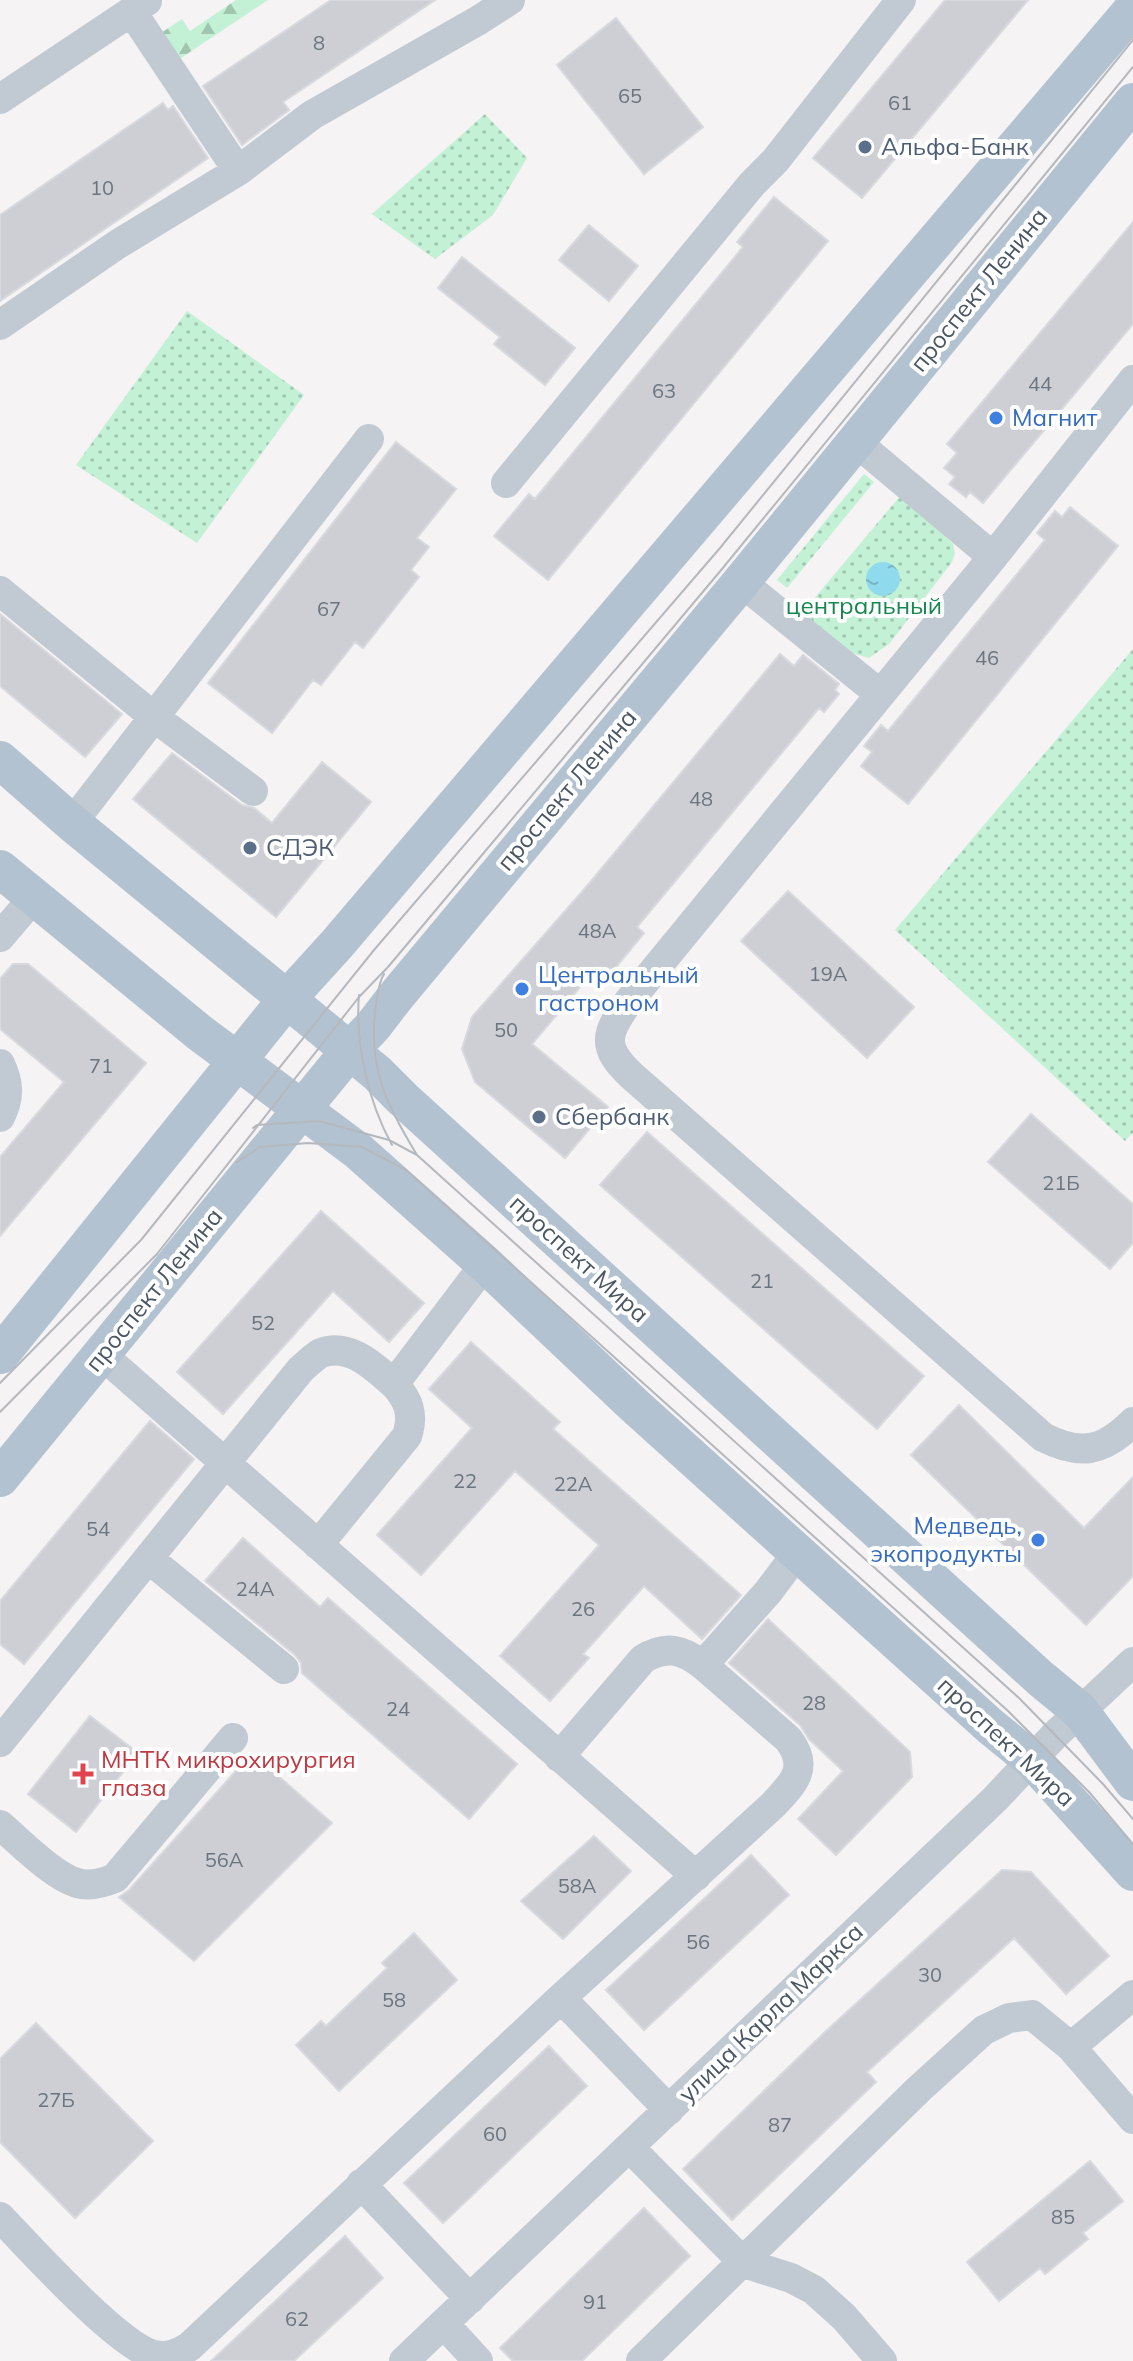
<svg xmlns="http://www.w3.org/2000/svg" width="1133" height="2361" font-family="Mulish,sans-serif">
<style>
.green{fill:url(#green-dots)}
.forest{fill:url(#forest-firs)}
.water{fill:url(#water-ripples)}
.building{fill:#cdcfd5;stroke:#d7d9de;stroke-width:2}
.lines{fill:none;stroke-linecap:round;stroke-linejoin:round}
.minor{stroke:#c1cad2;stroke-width:30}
.major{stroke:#b3c2d1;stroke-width:38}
.tram{stroke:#b5b8bd;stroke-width:2}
.service-dot{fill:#5c6f8a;stroke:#fff;stroke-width:3}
.shop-dot{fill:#3f7fe0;stroke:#fff;stroke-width:3}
.health-dot{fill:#e0444e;stroke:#fff;stroke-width:3}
.labels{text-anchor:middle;stroke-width:8;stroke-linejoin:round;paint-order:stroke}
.number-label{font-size:20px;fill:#6b747e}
.service-label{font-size:24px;fill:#4e5e75;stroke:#fff;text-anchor:start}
.street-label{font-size:24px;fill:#4a5661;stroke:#fff}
.shop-label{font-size:24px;fill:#366cbe;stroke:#fff;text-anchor:start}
.park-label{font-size:24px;fill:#17864f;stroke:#fff}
.health-label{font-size:24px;fill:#be3a42;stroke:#fff;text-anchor:start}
</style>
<defs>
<pattern id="green-dots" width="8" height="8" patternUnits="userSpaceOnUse" patternTransform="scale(2)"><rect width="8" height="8" fill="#c3f1d5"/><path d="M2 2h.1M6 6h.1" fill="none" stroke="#a0c6b0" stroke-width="1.8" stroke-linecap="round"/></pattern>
<pattern id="forest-firs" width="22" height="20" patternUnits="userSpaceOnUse" patternTransform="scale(2)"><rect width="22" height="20" fill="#c3f1d5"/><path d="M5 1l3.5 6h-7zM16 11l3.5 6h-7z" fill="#a0c6b0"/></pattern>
<pattern id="water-ripples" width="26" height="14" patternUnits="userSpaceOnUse" patternTransform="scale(2)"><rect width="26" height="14" fill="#90daee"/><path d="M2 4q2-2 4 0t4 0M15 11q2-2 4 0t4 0" fill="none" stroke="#78b4c4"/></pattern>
</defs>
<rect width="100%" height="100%" fill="#f5f3f3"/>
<path class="green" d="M485,114L527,158L493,215L435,259L372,214Z
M187,311L304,395L197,543L76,465Z
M864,474L874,482L787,588L777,580Z
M901,495L953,544L955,553L952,562L889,644L869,658L848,652L802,613Z
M1133,649V1133L1125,1141L895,930Z"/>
<path class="forest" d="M236,0H268L166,68L155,37L182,19L190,31Z"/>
<path class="water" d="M866 579a17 17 0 1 1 34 0a17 17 0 1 1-34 0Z"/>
<path class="building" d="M331,0H435L283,102L289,110L242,145L203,86Z
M945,0H1028L862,198L813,158Z
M616,18L703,127L644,174L557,65Z
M163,103L168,110L173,106L208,158L0,301V215Z
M774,197L828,241L548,580L494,536L529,494L535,499L743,247L737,242Z
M1133,222V324L983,503L970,492L966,497L949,484L955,477L944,468L957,453L947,444Z
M589,225L638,266L609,301L559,260Z
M462,257L575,348L545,385L494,344L500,337L438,288Z
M396,442L456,489L417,538L429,547L411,570L419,577L363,648L355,642L321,685L313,680L272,733L208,683Z
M1070,507L1118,546L908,804L861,766L872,752L864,746L881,725L888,731L1045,540L1037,533L1055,511L1062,517Z
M0,614L122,714L85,757L0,686Z
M780,654L794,666L803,655L839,684L835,690L839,694L824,712L819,708L637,927L644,933L608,977L597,967L532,1044L608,1107L565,1158L475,1082L462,1049L472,1017L587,886Z
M172,753L242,805L254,808L272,823L322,762L371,802L276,917L133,799Z
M788,891L914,1007L867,1058L741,941Z
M13,964H28L146,1063L0,1236V1157L64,1082L0,1029V979Z
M1031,1114L1133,1204V1243L1110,1269L988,1162Z
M647,1132L924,1376L877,1429L600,1185Z
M321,1211L424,1303L389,1342L333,1291L223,1414L177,1372Z
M471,1342L560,1422L553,1429L741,1595L702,1639L644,1586L583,1654L589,1658L550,1701L500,1656L599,1545L515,1471L421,1575L377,1535L472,1428L429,1389Z
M959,1405L1084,1528L1133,1477V1576L1086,1625L911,1455Z
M150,1421L194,1459L24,1664L0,1644V1601Z
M243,1538L320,1607L328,1598L517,1764L469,1819L302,1673L301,1663L295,1655L205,1581Z
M768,1619L910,1752L912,1777L836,1855L798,1819L843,1771L809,1739L800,1725L729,1663Z
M90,1716L138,1753L76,1832L28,1794Z
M252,1753L332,1823L194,1961L119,1897L129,1890Z
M594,1836L631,1871L563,1939L521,1901Z
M751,1855L789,1895L644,2030L606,1990Z
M1002,1870L1031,1872L1109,1956L1066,1994L1014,1938L867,2072L876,2082L732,2220L683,2169L826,2031Z
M414,1933L457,1980L339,2091L296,2045L321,2021L326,2026L387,1968L382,1963Z
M36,2023L153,2141L75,2218L0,2142V2059Z
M549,2046L587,2086L443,2223L404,2183Z
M1090,2161L1123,2201L1083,2233L1088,2239L1045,2274L1040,2268L999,2301L967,2262Z
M644,2208L690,2256L582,2361H513L500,2348Z
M345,2236L383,2278L294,2361H211Z"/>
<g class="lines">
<path class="minor" d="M132,12L238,171
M0,99L147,1
M0,325L118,244L238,171L312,115L479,20L510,0
M1133,380L993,557L629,1001C605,1034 601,1047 632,1076L1043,1437C1080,1456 1103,1452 1133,1422
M856,442L993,557
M506,483L752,184L775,161L901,0
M741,582L880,694
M0,591L154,717L369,439
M72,823L154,717L253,791
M0,937L34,897
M0,1064C9,1083 10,1097 0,1117
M101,1354L696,1876
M318,1545L407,1436C414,1415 409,1400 394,1384
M149,1559L284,1669
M703,1665L768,1592L798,1552
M0,1742L301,1369C307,1364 315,1356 321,1353C350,1342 375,1368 394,1384L485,1264
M559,1757L643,1659C666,1645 682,1649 703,1665L788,1739C810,1767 794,1783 773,1805L561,1998L669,2110
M0,1825C20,1842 53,1876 77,1883C90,1887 103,1883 115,1878L233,1738
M1071,2047L1133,1995
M630,2148L744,2263L791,2278L814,2290L844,2317L882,2361
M361,2184L470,2299
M0,2217C29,2247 118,2346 154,2355C168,2358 177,2354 189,2347L561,1998
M444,2324L478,2361
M404,2361L995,1799L1055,1735L1133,1662
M641,2361L919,2089L984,2030L1009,2018L1032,2015L1071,2047L1133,2119"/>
<path class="major" d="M0,760L72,823L377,1073L403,1099L1040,1678L1080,1711L1133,1782
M0,869L200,1033L358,1151L485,1264L635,1406L990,1726L1033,1761L1133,1872
M0,1355L287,999L337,944L1133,9
M0,1478L351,1049L373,1026L397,995L741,582L1133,102"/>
<path class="tram" d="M384,974C378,984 378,994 376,1005C367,1067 386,1104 417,1155
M359,995C355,1043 368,1102 392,1145
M253,1128L257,1125L319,1121L389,1140L417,1155L1019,1698L1103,1784L1133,1819
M237,1162L260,1147L308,1143L362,1147L406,1170L1007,1710L1089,1792L1133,1844
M0,1383L141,1240L374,950L720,548L1133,40
M0,1412L157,1254L359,997L388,967L722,569L1133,67"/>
</g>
<g class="service-dot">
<circle cx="865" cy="147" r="8"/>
<circle cx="250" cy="848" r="8"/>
<circle cx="539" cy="1117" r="8"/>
</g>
<g class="shop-dot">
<circle cx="996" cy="418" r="8"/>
<circle cx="522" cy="989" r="8"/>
<circle cx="1038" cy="1540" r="8"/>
</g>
<path class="health-dot" d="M79 1762h8v8h8v8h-8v8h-8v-8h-8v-8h8z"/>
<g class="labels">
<g class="number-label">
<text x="319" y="50">8</text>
<text x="630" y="103">65</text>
<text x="900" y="110">61</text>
<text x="102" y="195">10</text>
<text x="1040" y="391">44</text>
<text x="664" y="398">63</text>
<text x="329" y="616">67</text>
<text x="987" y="665">46</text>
<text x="701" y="806">48</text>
<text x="597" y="938">48А</text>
<text x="828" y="981">19А</text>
<text x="506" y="1037">50</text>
<text x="101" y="1073">71</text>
<text x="1061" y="1190">21Б</text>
<text x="762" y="1288">21</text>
<text x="263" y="1330">52</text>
<text x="465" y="1488">22</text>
<text x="573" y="1491">22А</text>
<text x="98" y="1536">54</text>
<text x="255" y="1596">24А</text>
<text x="583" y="1616">26</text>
<text x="814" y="1710">28</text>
<text x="398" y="1716">24</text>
<text x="224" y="1867">56А</text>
<text x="577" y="1893">58А</text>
<text x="698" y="1949">56</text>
<text x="930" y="1982">30</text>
<text x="394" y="2007">58</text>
<text x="56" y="2107">27Б</text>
<text x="780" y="2132">87</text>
<text x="495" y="2141">60</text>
<text x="1063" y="2224">85</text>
<text x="595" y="2309">91</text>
<text x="297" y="2326">62</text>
</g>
<g class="service-label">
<text x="881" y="155">Альфа-Банк</text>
<text x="266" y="856">СДЭК</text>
<text x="555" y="1125">Сбербанк</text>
</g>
<g class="street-label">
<text transform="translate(979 290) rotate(-51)" y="8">проспект Ленина</text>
<text transform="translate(567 790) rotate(-50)" y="8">проспект Ленина</text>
<text transform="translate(579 1259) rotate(42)" y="8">проспект Мира</text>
<text transform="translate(154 1290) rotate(-51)" y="8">проспект Ленина</text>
<text transform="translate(1006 1742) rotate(43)" y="8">проспект Мира</text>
<text transform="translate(771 2013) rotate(-44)" y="8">улица Карла Маркса</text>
</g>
<g class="shop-label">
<text x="1012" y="426">Магнит</text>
<text x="538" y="983">Центральный<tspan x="538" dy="28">гастроном</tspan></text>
<text x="1022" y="1534" text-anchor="end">Медведь,<tspan x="1022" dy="28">экопродукты</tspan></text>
</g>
<g class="park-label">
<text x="864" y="614">центральный</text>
</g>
<g class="health-label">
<text x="101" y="1768">МНТК микрохирургия<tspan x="101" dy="28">глаза</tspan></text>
</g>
</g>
</svg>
